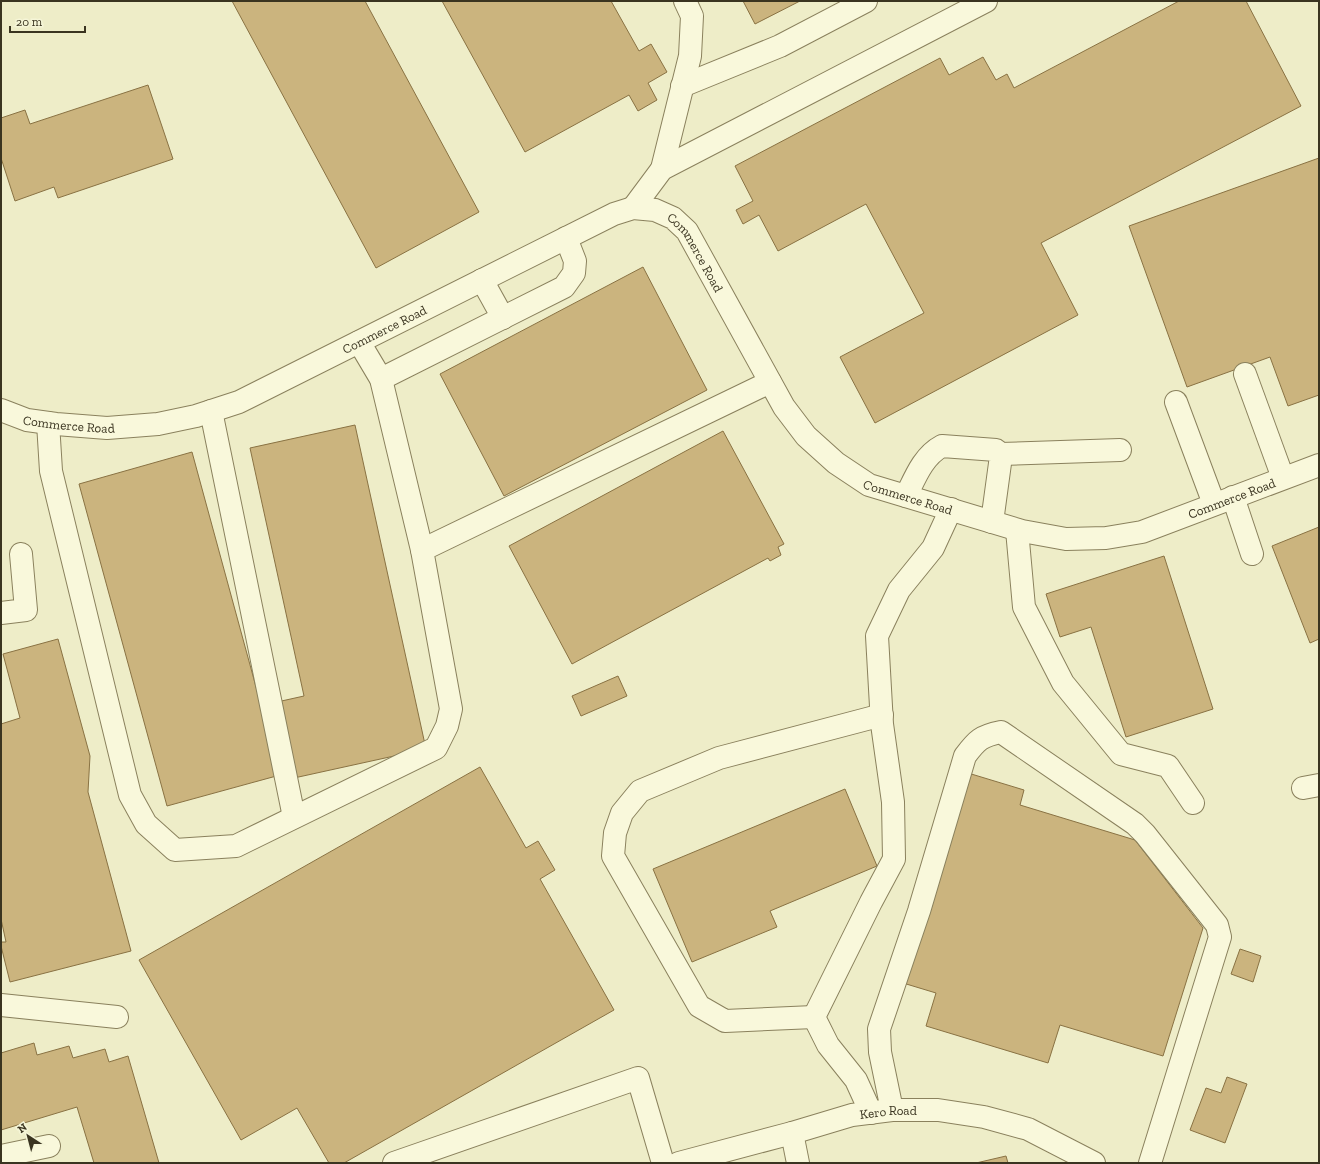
<svg xmlns="http://www.w3.org/2000/svg" width="1320" height="1164" font-family="'Zilla Slab',serif">
<style>
.building{fill:#cbb47e;stroke:#897243}
.lines{fill:none;stroke-linecap:round;stroke-linejoin:round}
.minor-casing{stroke:#8a815d;stroke-width:24}
.minor{stroke:#f9f8db;stroke-width:22}
.labels{text-anchor:middle;stroke-width:3;stroke-linejoin:round;paint-order:stroke}
.street-label{font-size:13px;fill:#3a3420;stroke:#f5f5d7}
</style>
<rect width="100%" height="100%" fill="#eeedc8"/>
<path class="building" d="M232,1H365L479,212L376,268Z
M442,1H611L639,51L651,44L667,72L648,83L657,100L638,111L629,95L525,152Z
M743,1H800L755,24Z
M1179,1H1246L1301,106L1041,243L1078,315L875,423L840,357L924,313L866,204L778,251L759,215L743,224L736,210L753,201L735,166L940,58L949,75L983,57L996,80L1007,74L1014,88Z
M148,85L173,159L58,198L54,187L15,201L1,158V118L25,110L30,124Z
M1319,158V395L1288,406L1270,357L1187,387L1129,226Z
M643,267L707,390L504,496L440,374Z
M355,425L426,749L294,778L277,702L304,696L250,448Z
M723,431L784,544L778,547L781,555L770,561L768,558L572,664L509,546Z
M192,452L280,775L167,806L79,484Z
M1319,527V639L1310,643L1272,546Z
M1164,556L1213,709L1126,737L1091,627L1060,637L1046,594Z
M58,639L90,756L88,792L131,951L10,982L1,946V942H6L1,919V724L20,718L3,654Z
M618,676L627,696L581,716L572,696Z
M480,767L526,848L538,841L555,870L540,879L614,1010L344,1163H329L297,1108L241,1140L139,960Z
M968,773L1024,790L1020,805L1135,840L1203,928L1163,1056L1060,1025L1048,1063L926,1026L936,993L903,983Z
M845,789L877,866L770,911L777,927L692,962L653,869Z
M1240,949L1261,956L1253,982L1231,974Z
M34,1043L37,1055L69,1046L73,1058L105,1049L109,1062L128,1056L159,1163H94L77,1107L1,1130V1053Z
M1227,1077L1247,1084L1225,1143L1190,1130L1206,1088L1221,1093Z
M1006,1156L1008,1163H976Z"/>
<g class="lines">
<defs>
<g id="minor">
<path d="M682,86L780,46L866,1"/>
<path d="M662,169L690,56L692,16L685,1"/>
<path d="M633,208L662,169L986,1"/>
<path d="M482,280L503,318"/>
<path d="M359,342L381,379L422,550"/>
<path d="M1245,374L1283,478"/>
<path d="M381,379L564,287L574,273L575,261L566,238"/>
<path d="M1176,402L1214,504"/>
<path id="s1" d="M1,410L27,420L56,424L107,428L158,424L196,416L239,402L614,214L633,208L655,210L673,218L687,231L784,407L806,436L836,463L869,485L1022,531L1066,539L1106,538L1142,532L1319,465"/>
<path d="M211,411L294,817"/>
<path d="M48,423L51,471L130,795L146,824L175,850L236,846L436,748L447,726L451,709L422,550L770,382"/>
<path d="M1000,454L1120,450"/>
<path d="M906,496C915,478 923,456 942,446L996,450L1000,454L1001,456L992,522"/>
<path d="M1233,497L1252,554"/>
<path d="M1017,530L1024,607L1063,683L1121,754L1168,766L1193,803"/>
<path d="M1,613L26,610L21,554"/>
<path d="M1303,788L1319,785"/>
<path d="M1,1005L117,1017"/>
<path d="M814,1017L725,1021L699,1006L613,856L615,833L622,813L640,791L719,758L882,715"/>
<path d="M892,1110L880,1052L879,1029L919,911L965,756C977,740 981,736 1001,732L1135,824L1145,834L1217,925L1220,937L1150,1163"/>
<path d="M871,1113L856,1080L828,1045L814,1017L871,902L894,859L893,802L882,724L877,636L899,590L933,548L951,509"/>
<path d="M792,1133L798,1163"/>
<path d="M1,1156L49,1146"/>
<path d="M394,1163L638,1078L663,1163"/>
<path id="s2" d="M679,1163L792,1133L852,1115L892,1110H938L984,1117L1028,1129L1094,1163"/>
</g>
</defs>
<use href="#minor" class="minor-casing"/>
<use href="#minor" class="minor"/>
</g>
<g class="labels">
<g class="street-label">
<text dy="5" stroke="none"><textPath href="#s1" startOffset="766">Commerce Road</textPath></text>
<text dy="5" stroke="none"><textPath href="#s1" startOffset="406">Commerce Road</textPath></text>
<text dy="5" stroke="none"><textPath href="#s1" startOffset="70">Commerce Road</textPath></text>
<text dy="5" stroke="none"><textPath href="#s1" startOffset="1102">Commerce Road</textPath></text>
<text dy="5" stroke="none"><textPath href="#s1" startOffset="1438">Commerce Road</textPath></text>
<text dy="5" stroke="none"><textPath href="#s2" startOffset="216">Kero Road</textPath></text>
</g>
</g>
<rect width="1320" height="1164" fill="none" stroke="#3a3420" stroke-width="4"/>
<g transform="translate(28 1136) rotate(324)" stroke="#f5f5d7" stroke-width="3" paint-order="stroke">
<path d="M0-3L7 15L0 10L-7 15Z" fill="#3a3420"/>
<text y="-6" font-size="11" font-weight="bold" text-anchor="middle" fill="#3a3420">N</text>
</g>
<path d="M10 26v6h75v-6" fill="none" stroke="#3a3420" stroke-width="2"/>
<text x="16" y="26" font-size="12" fill="#3a3420" stroke="#f5f5d7" stroke-width="3" paint-order="stroke">20 m</text>
</svg>
